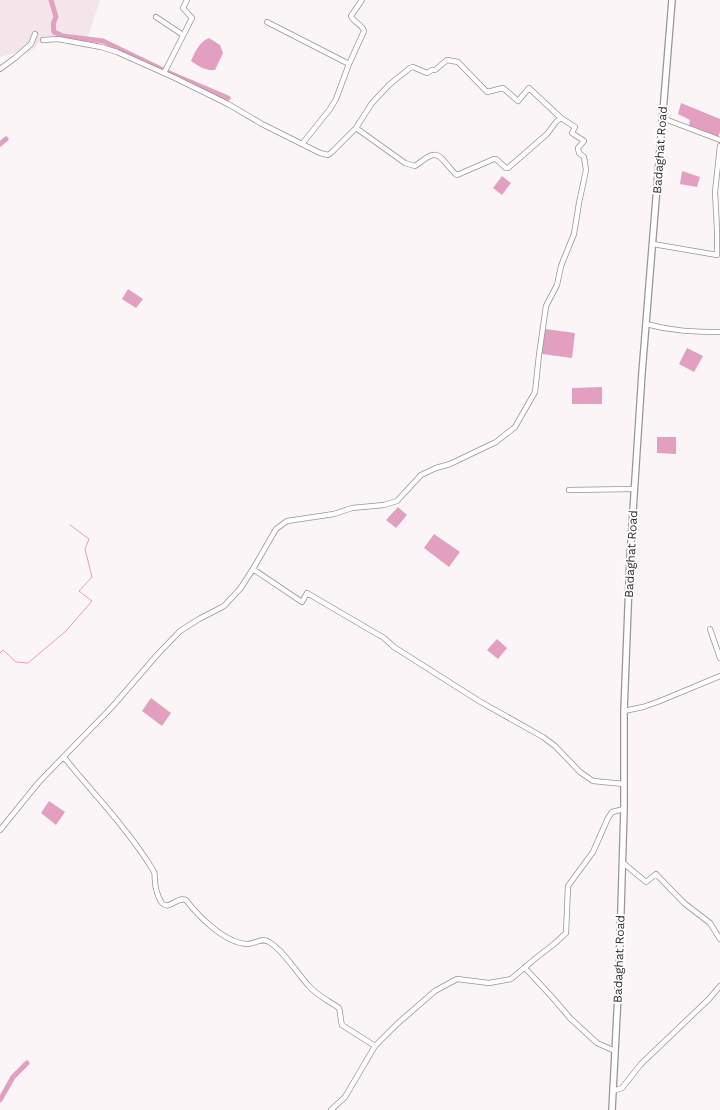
<svg xmlns="http://www.w3.org/2000/svg" width="720" height="1110" font-family="'Work Sans',sans-serif">
<style>
.built{fill:#f4e5eb}
.water{fill:#e39fbf}
.lines{fill:none;stroke-linecap:round;stroke-linejoin:round}
.stream{stroke:#e39fbf;stroke-width:1}
.canal{stroke:#e39fbf;stroke-width:5}
.minor-casing{stroke:#9a9497;stroke-width:6}
.secondary-casing{stroke:#9a9497;stroke-width:8}
.minor{stroke:#fff;stroke-width:4.5}
.secondary{stroke:#fff;stroke-width:5.5}
.labels{text-anchor:middle;stroke-width:4;stroke-linejoin:round;paint-order:stroke}
.street-label{font-size:12px;fill:#333032;stroke:#fff}
</style>
<rect width="100%" height="100%" fill="#fbf5f8"/>
<path class="built" d="M0,0H100L88,37L61,33L59,36L43,37L35,48L27,52L24,54L18,52L0,57Z"/>
<path class="water" d="M209,38L220,45L223,53L215,70C206,71 198,66 191,61C195,52 199,42 209,38Z
M681,103L720,119V132L718,137L689,126L690,120L678,114Z
M682,171L700,177L697,187L680,184Z
M502,176L511,183L502,195L493,188Z
M128,289L143,299L136,308L122,299Z
M545,329L575,333L572,358L542,354Z
M687,348L703,356L694,372L679,364Z
M602,387V404H572V388Z
M657,437H676V454L657,453Z
M398,507L407,515L396,528L386,520Z
M434,534L460,552L449,567L424,548Z
M497,639L507,648L498,659L487,650Z
M151,698L171,713L162,726L142,711Z
M49,801L65,812L56,825L41,813Z"/>
<g class="lines">
<path class="stream" d="M0,653L3,650L16,662L28,663L66,631L92,601L79,591L92,577L85,549L89,539L70,525"/>
<path class="canal" d="M51,0L56,17C53,22 53,25 54,32L63,36L103,41L167,72L228,98
M0,144L6,139
M0,1100L13,1077L27,1063"/>
<defs>
<path id="minor" d="M156,17L183,35
M267,22L349,64
M43,40L58,39L101,47L117,52L175,78L228,104L262,124L320,153L328,155L331,153L356,128L405,163L415,166C421,162 427,156 433,155C441,152 450,171 457,175L494,159H496L506,168H508L547,134L556,122L561,118L529,88L518,101L503,88L487,92L458,62L447,60L435,70H432L427,73L413,67L410,68L390,84L372,103L356,128
M0,69L15,58L31,44L35,34
M164,73L192,18L183,8L187,0
M662,118L720,140
M302,144L330,109L336,99L349,64L364,31C362,24 354,23 351,16L362,0
M653,244L717,255V229L715,192L720,146
M646,324C672,331 693,332 720,332
M569,490L634,489
M253,569L302,602L307,593L384,638L394,647L479,701L543,737L555,746L580,772L593,781L624,784
M710,629L720,658
M624,711L643,707L660,701L720,676
M64,757C73,769 84,781 94,793C115,817 136,842 153,870C156,874 154,876 155,881C155,887 158,898 162,903C170,911 176,896 186,900C199,917 225,943 247,944C255,944 262,937 269,942C283,950 297,973 308,985C316,995 329,1001 339,1008C341,1014 340,1019 342,1025L375,1046
M0,830L39,782L112,707L157,655L180,631L199,619L224,606L240,589L253,569L276,529L287,521L334,514L352,508L384,505L397,501L421,475L436,468L450,464L496,442L515,427L535,392L539,355L546,306L557,285L561,266L574,234L579,203L586,170L584,157L579,153L578,148L584,141L572,133L575,127L561,118
M622,862L646,882L656,874L684,903L710,923L720,939
M526,966V969L552,997L570,1018L597,1043L615,1051
M613,1091L622,1088L641,1064L709,999L720,986
M331,1110L345,1097L375,1046L397,1024L435,991L457,979L489,983L511,979L536,958L554,944L566,933L568,886L593,852L608,818L612,812L624,809"/>
<path id="secondary" d="M612,1110L619,975L624,809V711L630,557L642,373L672,0"/>
</defs>
<use href="#minor" class="minor-casing"/>
<use href="#secondary" class="secondary-casing"/>
<use href="#minor" class="minor"/>
<use href="#secondary" class="secondary"/>
</g>
<g class="labels">
<g class="street-label">
<text transform="translate(660 150) rotate(-86)" y="4">Badaghat Road</text>
<text transform="translate(631 554) rotate(-87)" y="4">Badaghat Road</text>
<text transform="translate(619 959) rotate(-88)" y="4">Badaghat Road</text>
</g>
</g>
</svg>
